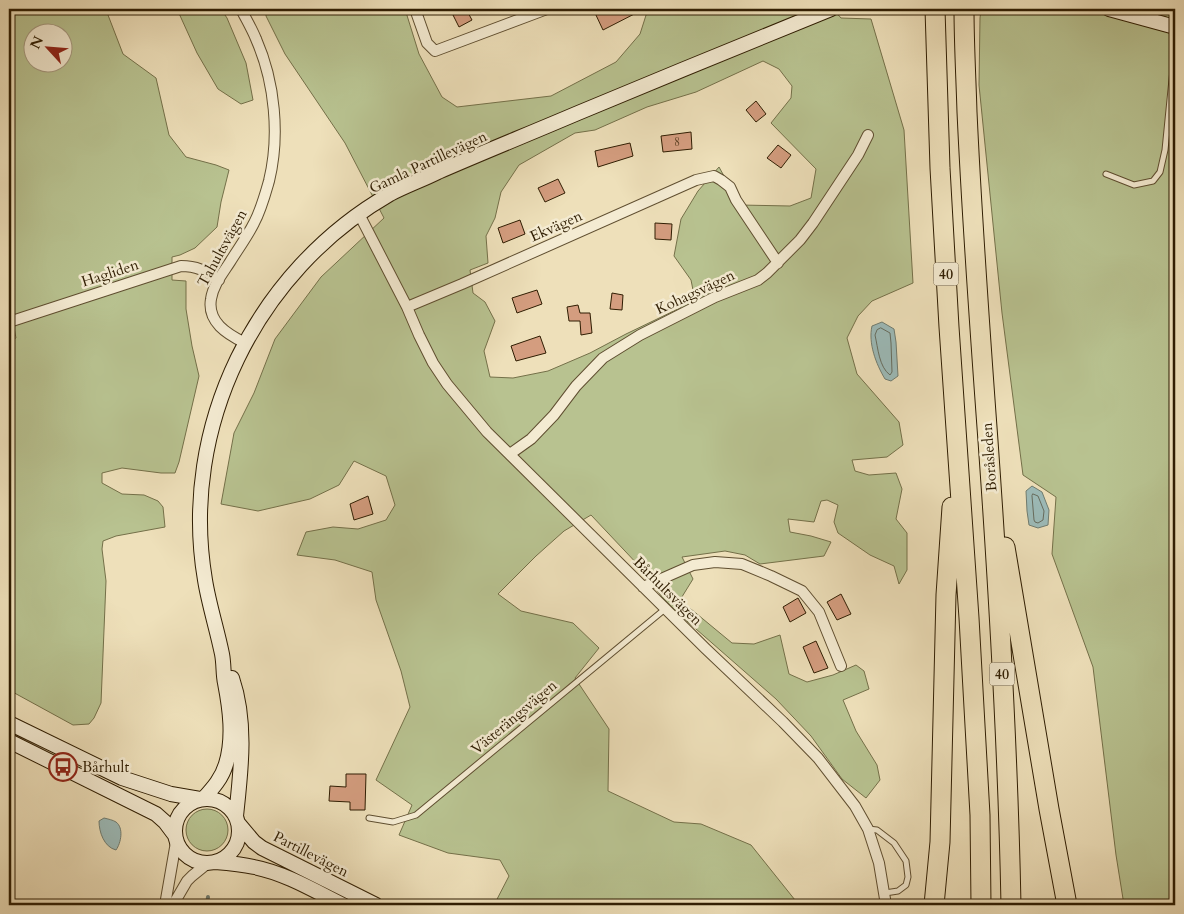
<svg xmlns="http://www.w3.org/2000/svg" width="1184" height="914" font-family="Cardo,serif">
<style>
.green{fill:#b8c290;stroke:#747049;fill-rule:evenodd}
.water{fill:#9cbbb9;stroke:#707c70}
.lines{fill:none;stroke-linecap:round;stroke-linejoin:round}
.shore{stroke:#666c5e;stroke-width:1}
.stream{stroke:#707c70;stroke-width:4}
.building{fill:#d49d7f;stroke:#2f1d02}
.lane-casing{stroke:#5f4e30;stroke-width:7}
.street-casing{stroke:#5f4e30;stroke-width:12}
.secondary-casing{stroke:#2f1d02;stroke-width:16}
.highway-casing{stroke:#2f1d02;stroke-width:21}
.lane{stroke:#f4ebd2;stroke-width:5}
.street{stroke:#f4ebd2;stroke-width:10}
.secondary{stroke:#f4ebd2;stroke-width:14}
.highway{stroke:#eee0ba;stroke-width:19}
.labels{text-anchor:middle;stroke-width:5;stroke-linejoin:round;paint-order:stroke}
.number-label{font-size:12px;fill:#583d21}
.shield{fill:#f4ebd2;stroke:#6a5b40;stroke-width:1}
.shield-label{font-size:14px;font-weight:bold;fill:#2f1d02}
.street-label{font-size:15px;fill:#2f1d02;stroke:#f4ebd2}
.poi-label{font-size:15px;fill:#2f1d02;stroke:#f4ebd2;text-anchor:start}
</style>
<rect width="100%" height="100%" fill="#eee0ba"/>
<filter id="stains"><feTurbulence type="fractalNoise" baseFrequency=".004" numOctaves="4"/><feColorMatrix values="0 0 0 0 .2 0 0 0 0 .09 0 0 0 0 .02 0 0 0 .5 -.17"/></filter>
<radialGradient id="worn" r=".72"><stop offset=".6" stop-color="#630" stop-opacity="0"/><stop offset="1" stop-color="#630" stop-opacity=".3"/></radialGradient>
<path class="green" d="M9,9H107L108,15L123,54L156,78L169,135L186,157L216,165L229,170L221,202L217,227L195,248L180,255L172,257V280L186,281V309L192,346L199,376L179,462L175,473H161L122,468L102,473V483L122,494L144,495L158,501L163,507L165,527L116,536L103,541L102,549L106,581L101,703L94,718L89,724L73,725L9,690V341L16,338L10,307H9ZM32,32H62V62H32Z
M177,9H221L227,18L246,63L253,100L241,104L218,89L197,53Z
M266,9H405L419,54L442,97L457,107L551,96L616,62L640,34L648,9H833L841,18L871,19L904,130L913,283L872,301L858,316L847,338L857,374L899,422L903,445L887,457L852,460L855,471L869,475L896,473L902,489L896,519L907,533V570L899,584L894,566L870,555L838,533L834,522L838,505L827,500L821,501L814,522L788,519L790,532L811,536L831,542L824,556L760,564L745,555L725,551L682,557L693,579L680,600L732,643L754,644L780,635L789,674L807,682L833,675L856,665L864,671L869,689L843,700L856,731L877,765L880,780L866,798L842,779L811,736L776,699L680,615L662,597L641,568L591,515L564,531L536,556L498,594L521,611L573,623L599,648L575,678L609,729L608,791L674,822L701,824L751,845L799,905H494L509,876L500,860L448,853L399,835L412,805L376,780L410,707L401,671L376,600L372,572L335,560L297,555L306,532L333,527L358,529L386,520L395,505L386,476L354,461L339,485L310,499L258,511L221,504L234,433L254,393L275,339L321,277L384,218L345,143L285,54L266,16ZM763,61L779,69L792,86L791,98L771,123L816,169L811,198L790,206L740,205L719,167L698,191L681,219L674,256L691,280L693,290L690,296L680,308L626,334L590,353L548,371L513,378L490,377L484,351L495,321L485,302L473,293L470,270L488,263L486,236L495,218L501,192L519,165L575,133L595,130L647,107L696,92Z
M981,9H1175V905H1124L1116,855L1093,667L1052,554L1056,497L1023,475L1002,313L979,85L980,18Z
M186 830a21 21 0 1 1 42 0a21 21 0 1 1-42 0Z"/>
<path class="water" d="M882,322L894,329L896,342L898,376L891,381L885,379C876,364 868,343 872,326Z
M1032,486L1042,492L1049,510L1048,525L1038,528L1029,525L1027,511L1026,491Z
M104,818C108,819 113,820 116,822C124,828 121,843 116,850C104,847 99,832 99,821Z"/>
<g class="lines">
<path class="shore" d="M881,328L890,333L891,343L892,372L890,375C879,367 878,348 875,335L877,330Z
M1033,494L1038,496L1044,511L1043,520L1038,523L1035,522L1034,520L1032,496Z"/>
<path class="stream" d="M207,905L208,897"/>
</g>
<path class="building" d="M458,9H466L472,20L459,27L452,13Z
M602,9H644L603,30L595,13Z
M756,101L766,114L756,122L746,110Z
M691,132L692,149L663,152L661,136Z
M630,143L633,156L598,167L595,151Z
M778,145L791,155L781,168L767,158Z
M558,179L565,193L545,202L538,188Z
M520,220L525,234L503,243L498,228Z
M655,223L672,224L671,240L655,239Z
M537,290L542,304L517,313L512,298Z
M612,293L623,295L622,310L610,309Z
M578,305L580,313H590L592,333L581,335L580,321H569L567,307Z
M540,336L546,353L516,361L511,346Z
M368,496L373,514L354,520L350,504Z
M841,594L851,614L837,620L827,602Z
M798,598L806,613L790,622L783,607Z
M816,641L828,668L814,673L803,647Z
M346,774H366L365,810H350V802L329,801L330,786L346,787Z"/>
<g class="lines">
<defs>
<path id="lane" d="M1106,174L1134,185L1153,181L1160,172L1165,150L1175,49
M369,818L393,822L416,815L665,609
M868,829L877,830L894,843L906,861L908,877L906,885L898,891L885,893"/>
<path id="street" d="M241,9C246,19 252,29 256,39C275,82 280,136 269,181C265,195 261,210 254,223C247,237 238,249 230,262C223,273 213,285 211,299C207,322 227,334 245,343
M415,9L427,43L435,51L547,9
M359,214L407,307L419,335L433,363L447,384L487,432L706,649L783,722L818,758L855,806L868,829L879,863L886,905
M407,307L462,284L696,180L714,176L721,180L730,187L736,200L778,263
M9,322L181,266C198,266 205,271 219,280
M510,454L531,439L554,415L576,386L603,358L640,335L715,297L758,280L767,273L800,240L813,223L858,155L868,135
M643,587L693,565L715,562L742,564L771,576L802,591L819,612L841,666
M165,905L176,842
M173,905L187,881L192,876L208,863"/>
<path id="secondary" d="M1109,9L1175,27
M232,678C247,722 241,770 236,816
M9,723L122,778L171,794L200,799
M9,741L156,814L165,822L174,834
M204,798C213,788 222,778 226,764C234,738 230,709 225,683C223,674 224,664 222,654C217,629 209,605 205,580C179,427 256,271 390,194C405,186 422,180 438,172C484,152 531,133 578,113C662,78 747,43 831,9
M175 831a32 32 0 1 1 64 0a32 32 0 1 1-64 0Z
M238,823L254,842L262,848L376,905
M215,862C228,863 241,864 254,867C285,873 315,891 343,905"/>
<path id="highway" d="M935,9L940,168L949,327L969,618L980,815L981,905
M964,9C964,43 966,78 967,112C972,222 980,332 988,441C999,596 1008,750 1011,905
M1005,547L1049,809L1067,905
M934,905L940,842L946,595L952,507"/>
</defs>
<use href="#lane" class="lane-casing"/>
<use href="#street" class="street-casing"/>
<use href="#secondary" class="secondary-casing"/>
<use href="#highway" class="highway-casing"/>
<use href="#lane" class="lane"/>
<use href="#street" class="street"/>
<use href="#secondary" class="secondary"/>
<use href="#highway" class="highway"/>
</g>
<defs>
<symbol id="bus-ring" viewBox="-11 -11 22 22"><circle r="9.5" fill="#f4ebd2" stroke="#8f2418" stroke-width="1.5"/><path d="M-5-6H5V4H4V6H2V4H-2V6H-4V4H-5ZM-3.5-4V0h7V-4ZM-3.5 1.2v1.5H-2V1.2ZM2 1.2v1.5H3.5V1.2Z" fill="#8f2418"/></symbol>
</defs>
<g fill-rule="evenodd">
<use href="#bus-ring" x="47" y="751" width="32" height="32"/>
</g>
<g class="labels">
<g class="number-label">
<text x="677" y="146">8</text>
</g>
<g class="shield">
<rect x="933.5" y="262.5" width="25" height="23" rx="4"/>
<rect x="989.5" y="662.5" width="25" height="23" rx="4"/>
</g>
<g class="shield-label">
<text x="946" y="279">40</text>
<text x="1002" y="679">40</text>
</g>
<g class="street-label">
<text transform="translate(428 162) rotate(-25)" y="5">Gamla Partillevägen</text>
<text transform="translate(556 226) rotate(-24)" y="5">Ekvägen</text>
<text transform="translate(222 248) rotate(-61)" y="5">Tahultsvägen</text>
<text transform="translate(110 273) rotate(-18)" y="5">Hagliden</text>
<text transform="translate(695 292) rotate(-25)" y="5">Kohagsvägen</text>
<text transform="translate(989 457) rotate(-94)" y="5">Boråsleden</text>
<text transform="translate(668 591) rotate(45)" y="5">Bårhultsvägen</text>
<text transform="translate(514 717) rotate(-40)" y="5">Västerängsvägen</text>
<text transform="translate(311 854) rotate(27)" y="5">Partillevägen</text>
</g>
<g class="poi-label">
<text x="82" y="772">Bårhult</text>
</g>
</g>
<rect width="1184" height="914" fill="none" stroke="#eee0ba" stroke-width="30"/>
<rect x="10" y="10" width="1164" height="894" fill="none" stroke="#2f1d02" stroke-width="2.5"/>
<rect x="15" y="15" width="1154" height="884" fill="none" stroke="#2f1d02"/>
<g transform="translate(48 48) rotate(296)"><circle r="24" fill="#f4ebd2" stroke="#a5997f"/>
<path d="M0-4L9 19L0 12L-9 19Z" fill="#8f2418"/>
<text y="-8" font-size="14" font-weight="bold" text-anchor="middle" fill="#2f1d02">N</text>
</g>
<rect width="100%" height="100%" filter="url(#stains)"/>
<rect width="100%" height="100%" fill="url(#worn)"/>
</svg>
